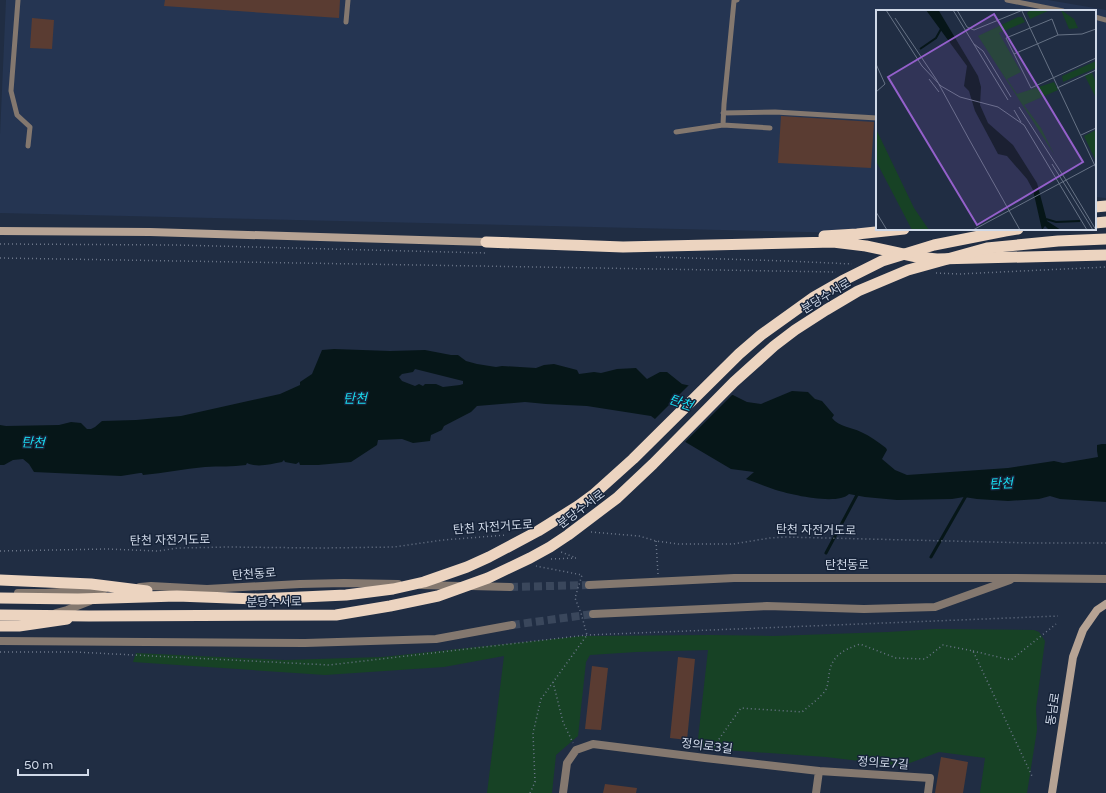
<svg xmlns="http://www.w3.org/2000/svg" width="1106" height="793" font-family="'Varela Round','Noto Sans KR',sans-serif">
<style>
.built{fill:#253552}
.green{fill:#174225}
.water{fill:#061618;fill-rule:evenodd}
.pier{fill:#202d43}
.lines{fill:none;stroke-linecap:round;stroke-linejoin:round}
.stream{stroke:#061618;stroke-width:3}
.building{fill:#5a3c32}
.tertiary-tunnel{stroke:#3a475c;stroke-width:8;stroke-dasharray:8 4;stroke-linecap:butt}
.path{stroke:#6c778a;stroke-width:1.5;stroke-dasharray:1 3;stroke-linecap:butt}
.service{stroke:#84786f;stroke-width:5}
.minor{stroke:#84786f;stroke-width:8}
.tertiary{stroke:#84786f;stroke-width:8}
.secondary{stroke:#b6a394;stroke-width:8}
.trunk{stroke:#ecd4c0;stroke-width:11}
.trunk-bridge{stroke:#ecd4c0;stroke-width:11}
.labels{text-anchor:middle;stroke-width:3;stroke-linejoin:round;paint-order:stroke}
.street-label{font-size:12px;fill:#d0d9e8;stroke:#162339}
.water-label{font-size:13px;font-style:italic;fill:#1addf1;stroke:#162339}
.inset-river{fill:none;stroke:#061618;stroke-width:2}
.inset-road{fill:none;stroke:#667285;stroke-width:1}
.view{fill:#9460cb;fill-opacity:0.15;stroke:#9460cb;stroke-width:2}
.inset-edge{fill:none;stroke:#d0d9e8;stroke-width:2}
</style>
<rect width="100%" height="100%" fill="#202d43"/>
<path class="built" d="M6,0H1048L1106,10V198L1095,197V11H877V227L851,233L0,213V135Z"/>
<path class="green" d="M935,629L1034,630L1039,632L1045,641L1036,708L1037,730L1027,793H980L985,758L939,752L902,766L826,757L697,748L708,650L636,652L590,655L586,662L578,736L556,755L552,793H487L504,656L444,667L325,675L133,662L136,653L285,660L382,657L582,636L710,635L773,636L888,632Z"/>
<path class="water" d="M334,349L390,351L425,350L451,355H458L466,361L477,364L496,367L502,366L536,368L544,365L554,364L577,370L579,374L594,372L601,373L617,369L636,368L647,379L660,372H667L682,384L733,395L747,402L761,404L792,391L808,392L815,399L822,401L834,415L832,418C839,427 851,427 861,432C870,436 878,442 886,448L887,450L882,459L895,470L907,475L1008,468L1054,461L1063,463L1098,457L1097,451V445L1102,444H1106V502L1060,499L1050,496L1039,499L1008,501L977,499L964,497L952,499L897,500L865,497L849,494C837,506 788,494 773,489C764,486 755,482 746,479L754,472L731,469L687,443L651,416L587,406L546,404L525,402L477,406L471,412L444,426L442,430L431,435L430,441L413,443L402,439L378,440L377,445L351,462L318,465H300L299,462L296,464L285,462L284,460L282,462C271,464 257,468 247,463L246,465C232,467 219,466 205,467C184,469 164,473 143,475L142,473H140L121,476L34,472L29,464L23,459L13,460L4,465H0V425L6,426L59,425L71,422L81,423L87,429H91L95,427L102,421L136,420L181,416L280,394L300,385V382L312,374L322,350ZM415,369L463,381V384L460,385L443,387L436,384H425L423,386L419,384L415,386L402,381L399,377L402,374L413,372Z"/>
<path class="pier" d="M690,384L734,393L684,443L654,420Z"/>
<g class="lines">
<path class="stream" d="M826,553L858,493
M931,557L967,494"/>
</g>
<path class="building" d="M165,0H340L339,18L164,6Z
M32,18L54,20L52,49L30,48Z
M781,116L874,122L871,168L778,163Z
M678,657L695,659L687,740L670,738Z
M592,666L608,668L601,730L585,729Z
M941,757L968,762L963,793H935Z
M605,784L637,788L636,793H603Z"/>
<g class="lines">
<path class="tertiary-tunnel" d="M510,587L589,585
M512,625L593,614"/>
<path class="path" d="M0,244L176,245L486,253
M656,257L787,261L852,264
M0,258L836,272
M936,273L959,274L1106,267
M591,532L639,536L656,541L678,544H733L770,538L785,537L1032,543H1106
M656,541L658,574
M0,551L107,549L158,551L178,548L228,547L322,548L394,547L443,540L507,535
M551,559L576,558L561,552
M973,651L1011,660L1056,624
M0,652H75L329,665L587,635L1058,616
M553,682L563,722L573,743
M712,749L741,708L802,712C810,705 819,699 825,691C828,687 828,680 829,675C831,656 843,650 860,644L896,658L925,659L943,645L973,651L1032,776
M530,793L535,782L533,733L541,699L587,635L581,613L575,598L582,575L536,566"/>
<path class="service" d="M18,0L11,91L17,115L30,127L28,146
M1007,0L1063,11
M1095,17L1106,20
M346,22L348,0
M723,113L775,112L877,118
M723,125L770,128
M676,132L723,125L724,104L734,1L737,0"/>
<path class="minor" d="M563,793L567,763L576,750L593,744L705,758L819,771L930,778L928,793
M816,793L819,771"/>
<path class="tertiary" d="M421,585L460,586
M589,585L734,578H1017L1106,579
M471,586L510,587
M140,587L151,586L207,589L300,584L344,583L398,584
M18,593H46L104,589
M56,613L67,610L90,601
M593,614L767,606L864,609L935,607L1010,580
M0,641L305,643L436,639L512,625"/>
<path class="secondary" d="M0,231L150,232L486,242
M1052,793L1073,657L1083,630L1097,610L1106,604"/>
<path class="trunk" d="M1095,207L1106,206
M1095,223L1106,222
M824,236L857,234L904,229
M486,242L623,247L833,242L866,246L917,257L937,259L1106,255
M0,626H19L67,619"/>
<path class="trunk-bridge" d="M0,580L91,584L147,591
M0,598L78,599L177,596L258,599L346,595L393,589L424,582L467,567L489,557L538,531L578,506L593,495L633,459L739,354L761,335L814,297L842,281L882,261L934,245L1005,231L1018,229
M0,615L89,616L336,615L390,606L438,596L488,578L530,558L550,547L568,535L617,498L653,464L734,382L774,346L795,330L826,310L858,291L908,270L987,248L1058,241L1106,239"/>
</g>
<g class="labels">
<g class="street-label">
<text transform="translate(826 296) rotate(-31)" y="4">분당수서로</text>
<text transform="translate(581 509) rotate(-37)" y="4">분당수서로</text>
<text transform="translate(493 527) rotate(-4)" y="4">탄천 자전거도로</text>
<text transform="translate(816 530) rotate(1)" y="4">탄천 자전거도로</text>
<text transform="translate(170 540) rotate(-1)" y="4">탄천 자전거도로</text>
<text x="847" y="569">탄천동로</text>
<text transform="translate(254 574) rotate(-4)" y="4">탄천동로</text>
<text transform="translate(274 602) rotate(-1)" y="4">분당수서로</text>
<text transform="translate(1053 709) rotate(-81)" y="4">동남로</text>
<text transform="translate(707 746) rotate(7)" y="4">정의로3길</text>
<text transform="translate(883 763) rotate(4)" y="4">정의로7길</text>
</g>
<g class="water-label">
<text x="355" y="403">탄천</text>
<text transform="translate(681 402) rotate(19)" y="5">탄천</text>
<text transform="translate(33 442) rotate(2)" y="5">탄천</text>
<text transform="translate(1001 483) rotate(-3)" y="5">탄천</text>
</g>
</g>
<g transform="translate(876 10)">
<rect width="220" height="220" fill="#202d43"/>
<path d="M154,0H174L154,9L151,3ZM185,0L198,9L202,18L193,19ZM142,7H146L149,12L123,23L145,62L131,69L141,84L178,72L182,80L148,95L165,118L178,144L102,26ZM220,51V58L187,72L186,66ZM216,63L220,73V88L209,66ZM0,119L38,198L53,220H36L0,151ZM220,120V148L219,149L208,126Z" fill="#174225"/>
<path d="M50,0L63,1L102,66L105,77L104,95L112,113L137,135L161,173L171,211L185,220H173L169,216L166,220L157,180L151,169L131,146L122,144L99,101L93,81L88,76L91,56Z" fill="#061618"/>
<path class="inset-river" d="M44,39L60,28L65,19M170,209L180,212L204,211"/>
<path class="inset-road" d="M10,0L46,56L65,76L84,87L122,97L148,115L211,220M77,0L132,90M81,0L91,17L98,20L147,0M146,1L220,158M19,8L60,69L94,131M182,25L176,9L130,28L155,78L220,48M98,34L107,41L135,87M138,44L182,25L206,24L220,19M0,54L9,74L0,82M53,69L63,82M181,78L220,60M143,97L190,170M138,100L145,112M205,125L220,118M94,131L144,220M176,154L217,220M190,170L220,220M0,202L11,220M97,220L220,154"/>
<path class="view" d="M118,4L207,152L101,215L12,67Z"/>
<rect width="220" height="220" class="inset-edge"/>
</g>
<path d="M18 769v6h70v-6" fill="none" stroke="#d0d9e8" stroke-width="2"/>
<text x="24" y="769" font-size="12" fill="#d0d9e8" stroke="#162339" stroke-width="3" paint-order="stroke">50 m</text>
</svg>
